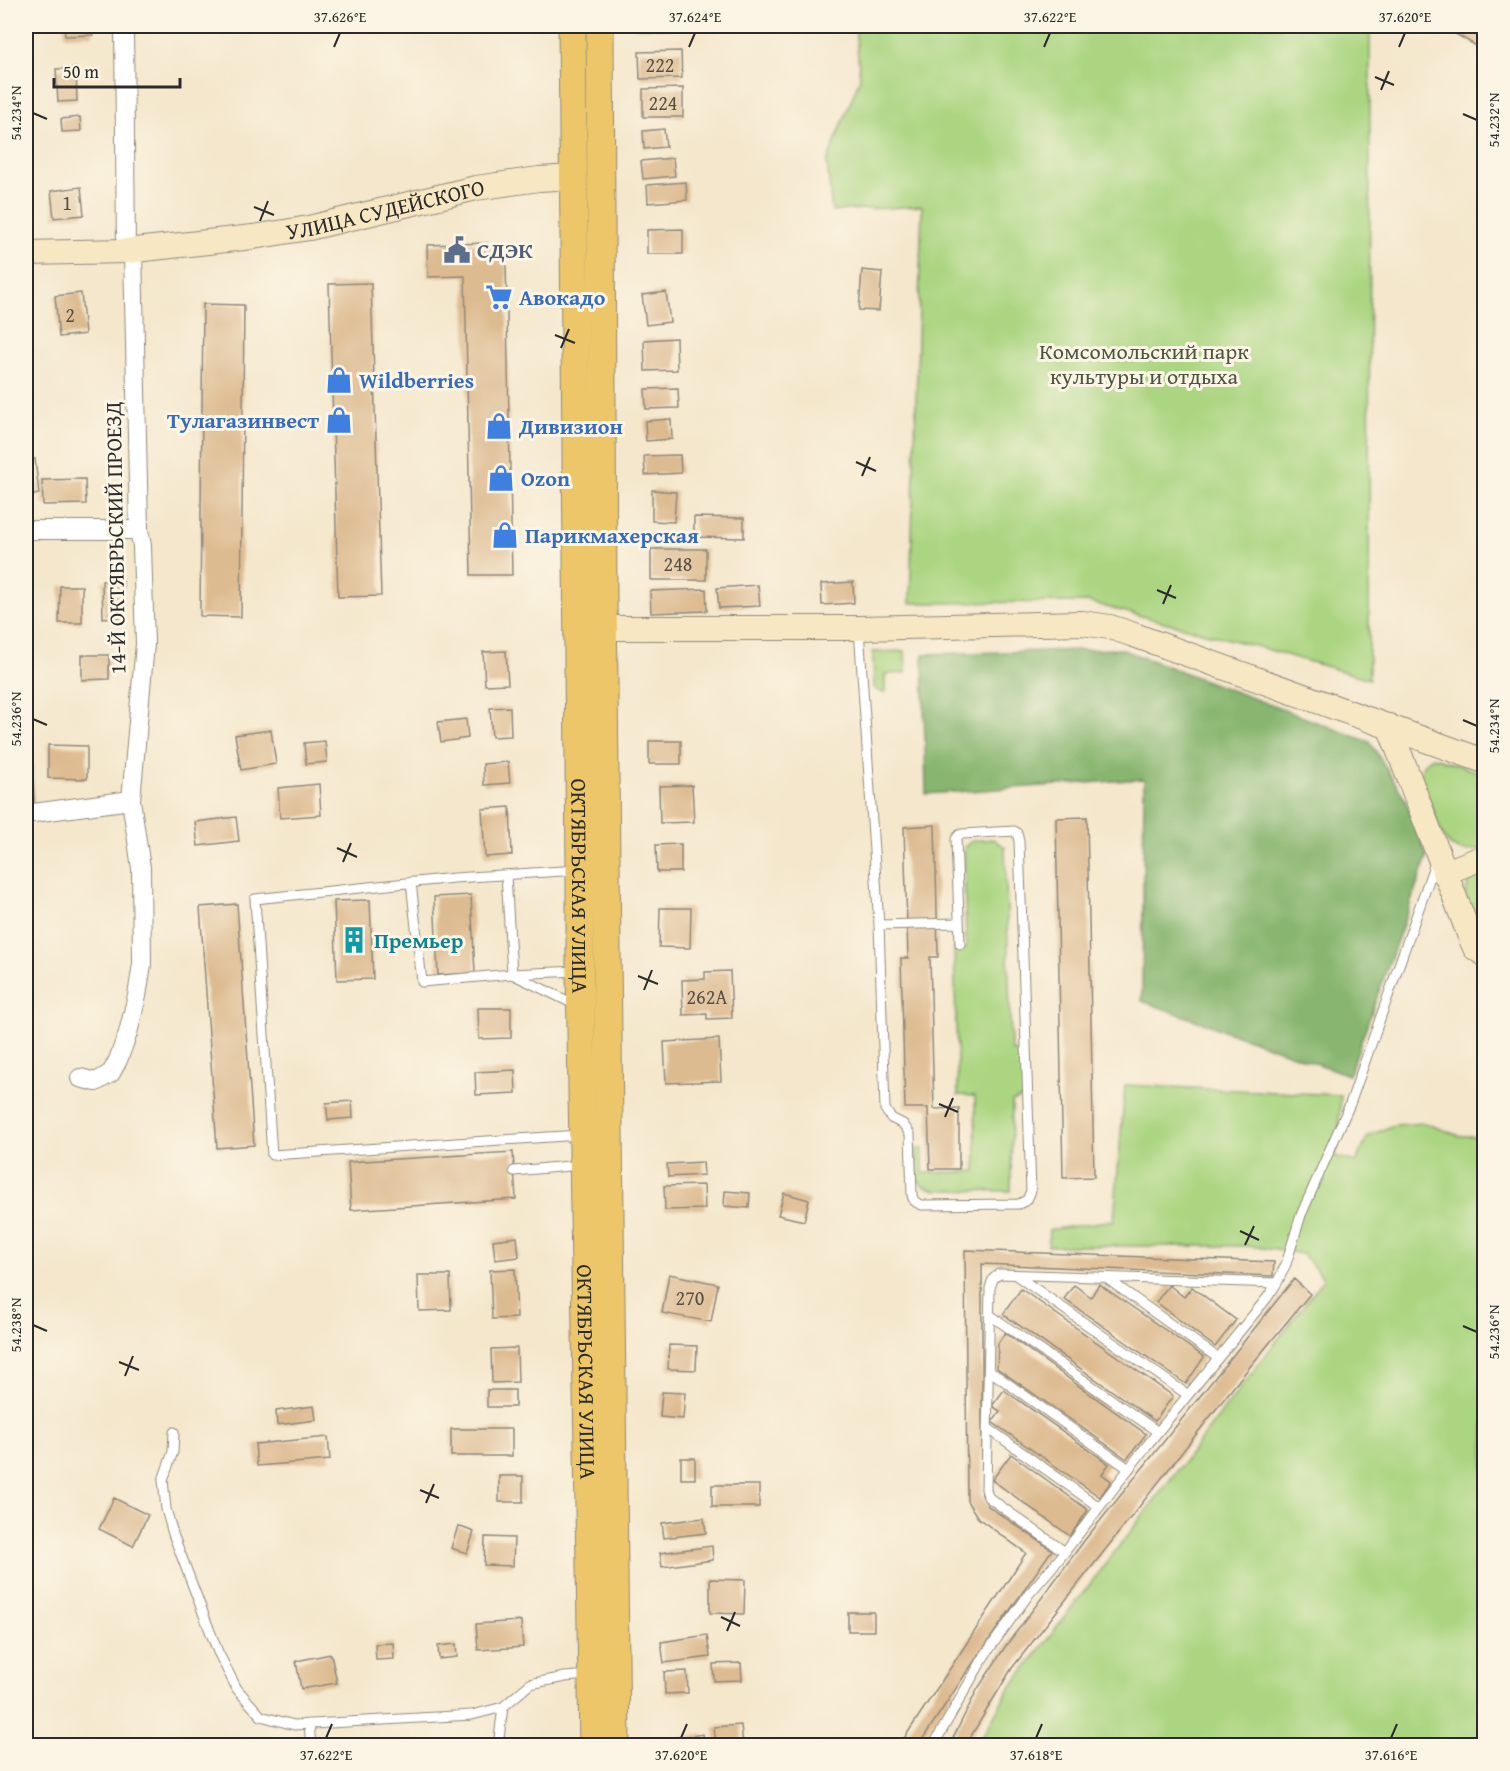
<svg xmlns="http://www.w3.org/2000/svg" width="1510" height="1771" font-family="'Gentium Book Plus',serif">
<style>
.green{fill:#abd581;stroke:#6b8056;stroke-width:1.5}
.forest{fill:#88b66f;stroke:#5a704d;stroke-width:1.5}
.building{fill:#ddbb91}
.lines{fill:none;stroke-linecap:round;stroke-linejoin:round}
.lane-casing{stroke:#90897c;stroke-width:11}
.street-casing{stroke:#90897c;stroke-width:20}
.secondary-casing{stroke:#90897c;stroke-width:26}
.primary-casing{stroke:#90897c;stroke-width:29}
.lane{stroke:#fff;stroke-width:9}
.street{stroke:#fff;stroke-width:18}
.secondary{stroke:#f7e8c3;stroke-width:24}
.primary{stroke:#ecc669;stroke-width:27}
.ticks{fill:none;stroke:#2b2b2b;stroke-width:2}
.labels{text-anchor:middle;stroke-width:6;stroke-linejoin:round;paint-order:stroke}
.number-label{font-size:20px;fill:#584f44}
.street-label{font-size:22px;fill:#2b2b2b;stroke:#fcf5e5}
.service-label{font-size:22px;font-weight:bold;fill:#4e5e75;stroke:#fcf5e5;text-anchor:start}
.shop-label{font-size:22px;font-weight:bold;fill:#366cbe;stroke:#fcf5e5;text-anchor:start}
.park-label{font-size:22px;fill:#4b5640;stroke:#fcf5e5}
.culture-label{font-size:22px;font-weight:bold;fill:#0d838f;stroke:#fcf5e5;text-anchor:start}
.neatline{fill:none;stroke:#2b2b2b;stroke-width:2}
.ticks-label{font-size:15px;text-anchor:middle;fill:#2b2b2b}
</style>
<rect width="100%" height="100%" fill="#fcf5e5"/>
<filter id="ink" filterUnits="userSpaceOnUse"><feTurbulence type="fractalNoise" baseFrequency=".0167" numOctaves="2"/><feDisplacementMap in="SourceGraphic" scale="12" xChannelSelector="R" yChannelSelector="G"/><feConvolveMatrix kernelMatrix="1 2 1 2 8 2 1 2 1" color-interpolation-filters="sRGB"/></filter>
<filter id="wash" filterUnits="userSpaceOnUse"><feTurbulence type="fractalNoise" baseFrequency=".008" numOctaves="4" result="noise"/><feDisplacementMap in="SourceGraphic" scale="24" xChannelSelector="R" yChannelSelector="G"/><feGaussianBlur stdDeviation="1.35" result="paint"/><feColorMatrix in="noise" values="0 0 0 0 0 0 0 0 0 0 0 0 0 0 0 0 0 1.4 0 .05"/><feComposite in="paint" operator="in"/></filter>
<g filter="url(#wash)">
<rect width="100%" height="100%" fill="#f4e7cc"/>
<path class="green" d="M855,26H1370L1369,679L1259,647L1088,602L910,603L922,206L832,211L827,162L860,78Z
M905,651L906,673L885,674V692L881,693L874,688L873,652Z
M1434,757L1484,774V848C1464,852 1456,855 1443,836L1420,776C1421,766 1424,761 1434,757Z
M993,839L1005,847L1011,1049L1023,1057L1024,1097L1012,1102L1011,1191L936,1190L923,1186L918,1180L916,1171V1149H923V1173L976,1171L975,1096L958,1095L954,948H966L964,848L971,841Z
M1484,873V936L1479,931L1465,895L1469,881Z
M1125,1085L1341,1095L1336,1157L1356,1162L1368,1136L1394,1125L1424,1123L1460,1136H1476L1484,1162V1745L977,1746L1008,1691L1324,1279L1303,1254L1250,1246H1048L1049,1230L1114,1220Z"/>
<path class="forest" d="M1121,649L1370,742L1404,797L1427,857L1349,1075L1142,1001L1144,779L926,794L923,654Z"/>
<g id="blocks">
<path class="building" d="M64,26H93V35L65,36Z
M635,26H682V29H635Z
M1442,26H1484V40L1480,48Z
M681,51L682,78L640,79L639,52Z
M76,68L77,101L58,102L56,69Z
M683,88V117H643V89Z
M80,117L81,131L62,132L61,119Z
M664,129L666,147L644,149L643,131Z
M673,158L675,176L643,179L641,161Z
M686,182L687,200L648,203L647,185Z
M81,187L84,215L54,218L51,191Z
M683,229V254H647V230Z
M487,243L506,261L512,575H471L465,276L428,277L427,245Z
M862,270L882,272L879,311L859,310Z
M371,283L381,596L338,597L329,284Z
M666,292L670,322L646,325L642,295Z
M81,293L85,334L59,337L55,296Z
M203,304L244,305L241,617L200,616Z
M676,338L677,370L645,371L644,340Z
M678,388L679,408L646,409L645,389Z
M671,419L672,439L646,441L645,421Z
M680,455L681,473L645,475L644,456Z
M35,459L39,494L30,496L26,461Z
M85,479L86,504L43,505L42,480Z
M652,490L676,492L674,522L652,521Z
M694,517L744,518V538L694,537Z
M651,549H706V580H651Z
M102,581H123L124,617L103,618Z
M853,582L854,603L822,605L821,584Z
M758,585L760,606L719,608L717,588Z
M60,586H82V623H59Z
M706,589L707,611L651,613L650,591Z
M506,651L508,684L485,685L483,652Z
M82,655H109V679L82,680Z
M510,707L511,736L492,737L490,708Z
M466,719L468,738L441,742L438,722Z
M271,730L276,764L241,770L235,735Z
M325,741L327,762L306,764L304,743Z
M649,741H681V764H649Z
M48,745L87,746V779L48,778Z
M26,748H32L34,805H26Z
M508,762L510,783L484,785L483,764Z
M319,784L321,815L280,818L278,788Z
M692,785L694,822L660,823L659,786Z
M510,807L512,855L485,857L482,809Z
M236,817L239,841L198,846L195,822Z
M1087,817L1094,1177L1063,1178L1056,818Z
M935,825L938,957H930L934,1109L959,1108V1169H930L928,1108H905L901,958H908L904,827Z
M681,844V872H657L656,845Z
M471,895L475,973L438,975L434,897Z
M370,900L373,979L337,980L334,901Z
M237,904L254,1145L217,1148L200,907Z
M660,908H691L690,948L659,947Z
M730,971L732,1018L707,1019V1014L683,1015L682,980L705,979V972Z
M478,1008H511V1038L479,1039Z
M719,1039L721,1081L666,1083L664,1042Z
M515,1070L516,1093L476,1095L475,1072Z
M352,1101L353,1118L328,1120L326,1103Z
M513,1152L516,1199L351,1210L348,1162Z
M703,1162L704,1175L668,1177L667,1164Z
M704,1185L705,1209L665,1210L664,1186Z
M725,1191L750,1193L749,1208L724,1206Z
M784,1193L809,1200L804,1221L778,1215Z
M517,1237L519,1257L495,1260L493,1240Z
M965,1250L1274,1262L1273,1276L982,1264V1495L988,1506L1052,1550L966,1673L918,1746H899L1026,1553L978,1518L967,1501Z
M515,1269L517,1318L492,1319L490,1270Z
M669,1274L718,1284L711,1322L662,1313Z
M418,1275H450L451,1310L419,1311Z
M1294,1279L1310,1294L1239,1380L1012,1668L965,1746H949L977,1690L1005,1647L1084,1541Z
M1099,1284L1204,1357L1186,1384L1064,1299L1074,1285L1091,1297Z
M1169,1285L1184,1297L1192,1287L1236,1320L1215,1347L1156,1302Z
M1021,1289L1173,1396L1155,1421L1003,1314Z
M1005,1333L1146,1434L1127,1459L997,1368L998,1343Z
M669,1345L697,1346L696,1370L668,1369Z
M517,1348L518,1382L492,1383L491,1349Z
M487,1390H515V1407H487Z
M1004,1390L1109,1464L1102,1474L1111,1481L1100,1497L992,1422L1000,1411L992,1406Z
M662,1392L685,1393L683,1419L660,1417Z
M314,1406L316,1420L277,1425L276,1411Z
M451,1429H512V1456H451Z
M328,1437L330,1460L257,1466L255,1444Z
M1011,1454L1088,1510L1070,1536L992,1480Z
M681,1458H695V1479H681Z
M499,1476H523V1502H499Z
M712,1485H759V1507H712Z
M114,1498L148,1515L133,1546L99,1529Z
M704,1518L706,1533L664,1538L662,1523Z
M458,1526L474,1532L467,1553L451,1548Z
M485,1537L514,1538L513,1566L484,1565Z
M712,1546L713,1560L662,1567L660,1553Z
M710,1579L745,1580L744,1614L710,1613Z
M848,1612H874V1631H848Z
M521,1621L523,1647L478,1650L476,1624Z
M707,1635L710,1657L664,1663L661,1642Z
M393,1643L394,1659L376,1660L375,1644Z
M456,1644L457,1657L439,1659L438,1646Z
M331,1654L337,1683L301,1689L296,1661Z
M741,1663L742,1680L714,1681L713,1664Z
M687,1671L688,1693L665,1694L664,1672Z
M741,1725L743,1746H716L714,1727Z
M703,1734L705,1746H673L672,1739Z"/>
</g>
</g>
<g filter="url(#ink)">
<use href="#blocks" fill-opacity="0" stroke="#90897c" stroke-width="1.5"/>
<g class="lines">
<defs>
<path id="lane" d="M859,629L879,925L885,1109L891,1118L903,1124L910,1134L912,1195C913,1201 916,1203 922,1205L1019,1204L1027,1200L1031,1191L1019,841L1017,833L1014,831L962,834L959,835L956,839L960,944
M578,870L454,878L255,899L272,1155L580,1135
M506,875L512,974L578,971
M411,882L422,982L512,974L578,1006
M879,925L958,923
M514,1171L581,1165
M1017,1276L1188,1395
M1106,1278L1218,1358
M990,1315L1158,1432
M990,1371L1129,1469
M989,1429L1099,1507
M174,1432L173,1452L163,1480L166,1509L173,1534L218,1652L237,1689L261,1716L294,1725L472,1715L503,1707L530,1684L565,1677L589,1675
M1065,1552L988,1497L986,1489L990,1288L993,1279L999,1274L1277,1283
M309,1724L311,1746
M498,1746L503,1707
M933,1746L985,1655L1029,1594L1060,1558L1148,1444L1267,1298L1277,1283L1286,1264L1301,1215L1350,1104L1436,860"/>
<path id="street" d="M124,26L126,251
M26,530H139
M26,814L131,800
M80,1078L96,1082L111,1073L118,1060L128,1033L137,996L142,964L141,868L131,800L145,644L142,546L139,530L133,250"/>
<g id="secondary">
<path id="s1" d="M26,253L126,251L253,237L309,228L476,188L539,179L574,177"/>
<path d="M604,628H859L1082,623L1110,627L1134,635L1484,761"/>
<path d="M1389,726L1469,934L1475,948L1484,954"/>
<path d="M1444,873L1484,857"/>
</g>
<g id="primary">
<path id="s2" d="M572,26L580,870V971L593,1746"/>
<path d="M600,26L603,596L616,1746"/>
</g>
</defs>
<use href="#lane" class="lane-casing"/>
<use href="#street" class="street-casing"/>
<use href="#secondary" class="secondary-casing"/>
<use href="#primary" class="primary-casing"/>
<use href="#lane" class="lane"/>
<use href="#street" class="street"/>
<use href="#secondary" class="secondary"/>
<use href="#primary" class="primary"/>
</g>
</g>
<path class="ticks" d="M334,47L340,33M689,47L695,33M1044,47L1050,33M1399,47L1405,33M1375,77L1394,85M1381,90L1389,71M33,113L47,119M1463,114L1477,120M254,207L274,215M260,221L268,201M555,335L575,343M561,348L569,329M856,462L876,471M862,476L870,457M1157,590L1176,598M1163,604L1171,585M33,719L47,725M1463,720L1477,726M337,848L357,857M343,862L351,843M638,976L658,984M644,990L652,970M939,1104L958,1112M945,1117L953,1098M1240,1231L1259,1240M1245,1245L1254,1226M33,1325L47,1331M1463,1326L1477,1332M119,1362L139,1370M125,1376L133,1356M420,1490L439,1498M426,1503L434,1484M721,1617L740,1626M727,1631L735,1612M326,1738L332,1724M681,1738L687,1724M1036,1738L1042,1724M1391,1738L1397,1724"/>
<defs>
<symbol id="civic-bare" viewBox="-9 -9 18 18"><path d="M-.6-6.5H3V-4.5H.6V-3L4-1V1h2V6H-6V1h2V-1L-.6-3ZM-1.2 2.5V6h2.4V2.5Z" fill="#5c6f8a" stroke="#fcf5e5" stroke-width="2.5" paint-order="stroke"/></symbol>
<symbol id="supermarket-bare" viewBox="-9 -9 18 18"><path d="M-6-5.5h2.5l.6 2H6L4.5 2H-2.5L-4.4-4H-6ZM-1.5 3.2a1.3 1.3 0 1 0 .1 0ZM3 3.2a1.3 1.3 0 1 0 .1 0Z" fill="#3f7fe0" stroke="#fcf5e5" stroke-width="2.5" paint-order="stroke"/></symbol>
<symbol id="shop-bare" viewBox="-9 -9 18 18"><path d="M-5-2.5h2.3a2.7 3.5 0 0 1 5.4 0H5L5.5 6h-11ZM-1.5-2.5h3a1.5 2.3 0 0 0-3 0Z" fill="#3f7fe0" stroke="#fcf5e5" stroke-width="2.5" paint-order="stroke"/></symbol>
<symbol id="building-bare" viewBox="-9 -9 18 18"><path d="M-4-6H4V6H1V3H-1V6H-4ZM-2.5-4.3h1.7v1.8h-1.7ZM.8-4.3h1.7v1.8H.8ZM-2.5-1h1.7V.8h-1.7ZM.8-1h1.7V.8H.8Z" fill="#0f9aa8" stroke="#fcf5e5" stroke-width="2.5" paint-order="stroke"/></symbol>
</defs>
<g fill-rule="evenodd">
<use href="#civic-bare" x="438" y="231" width="38" height="38"/>
<use href="#supermarket-bare" x="480" y="278" width="38" height="38"/>
<use href="#shop-bare" x="320" y="361" width="38" height="38"/>
<use href="#shop-bare" x="320" y="401" width="38" height="38"/>
<use href="#shop-bare" x="480" y="407" width="38" height="38"/>
<use href="#shop-bare" x="482" y="459" width="38" height="38"/>
<use href="#shop-bare" x="486" y="516" width="38" height="38"/>
<use href="#building-bare" x="335" y="921" width="38" height="38"/>
</g>
<g class="labels">
<g class="number-label">
<text x="660" y="72">222</text>
<text x="663" y="110">224</text>
<text x="67" y="210">1</text>
<text x="70" y="322">2</text>
<text x="678" y="571">248</text>
<text x="707" y="1004">262А</text>
<text x="690" y="1305">270</text>
</g>
<g class="street-label">
<text dy="8" stroke="none"><textPath href="#s1" startOffset="363">УЛИЦА СУДЕЙСКОГО</textPath></text>
<text transform="translate(115 538) rotate(-91)" y="8">14-Й ОКТЯБРЬСКИЙ ПРОЕЗД</text>
<text dy="8" stroke="none"><textPath href="#s2" startOffset="860">ОКТЯБРЬСКАЯ УЛИЦА</textPath></text>
<text dy="8" stroke="none"><textPath href="#s2" startOffset="1346">ОКТЯБРЬСКАЯ УЛИЦА</textPath></text>
</g>
<g class="service-label">
<text x="477" y="258">СДЭК</text>
</g>
<g class="shop-label">
<text x="519" y="305">Авокадо</text>
<text x="359" y="388">Wildberries</text>
<text x="319" y="428" text-anchor="end">Тулагазинвест</text>
<text x="519" y="434">Дивизион</text>
<text x="521" y="486">Ozon</text>
<text x="525" y="543">Парикмахерская</text>
</g>
<g class="park-label">
<text x="1144" y="359">Комсомольский парк<tspan x="1144" dy="25">культуры и отдыха</tspan></text>
</g>
<g class="culture-label">
<text x="374" y="948">Премьер</text>
</g>
</g>
<rect width="1510" height="1771" fill="none" stroke="#fcf5e5" stroke-width="66"/>
<path d="M54 78v9h126v-9" fill="none" stroke="#2b2b2b" stroke-width="3"/>
<text x="63" y="78" font-size="18" fill="#2b2b2b" stroke="#fcf5e5" stroke-width="4.5" paint-order="stroke">50 m</text>
<rect x="33" y="33" width="1444" height="1705" class="neatline"/>
<g class="ticks-label">
<text x="340" y="22">37.626°E</text>
<text x="695" y="22">37.624°E</text>
<text x="1050" y="22">37.622°E</text>
<text x="1405" y="22">37.620°E</text>
<text transform="translate(16 113) rotate(-90)" y="5">54.234°N</text>
<text transform="translate(1494 120) rotate(-90)" y="5">54.232°N</text>
<text transform="translate(16 719) rotate(-90)" y="5">54.236°N</text>
<text transform="translate(1494 726) rotate(-90)" y="5">54.234°N</text>
<text transform="translate(16 1325) rotate(-90)" y="5">54.238°N</text>
<text transform="translate(1494 1332) rotate(-90)" y="5">54.236°N</text>
<text x="326" y="1760">37.622°E</text>
<text x="681" y="1760">37.620°E</text>
<text x="1036" y="1760">37.618°E</text>
<text x="1391" y="1760">37.616°E</text>
</g>
</svg>
